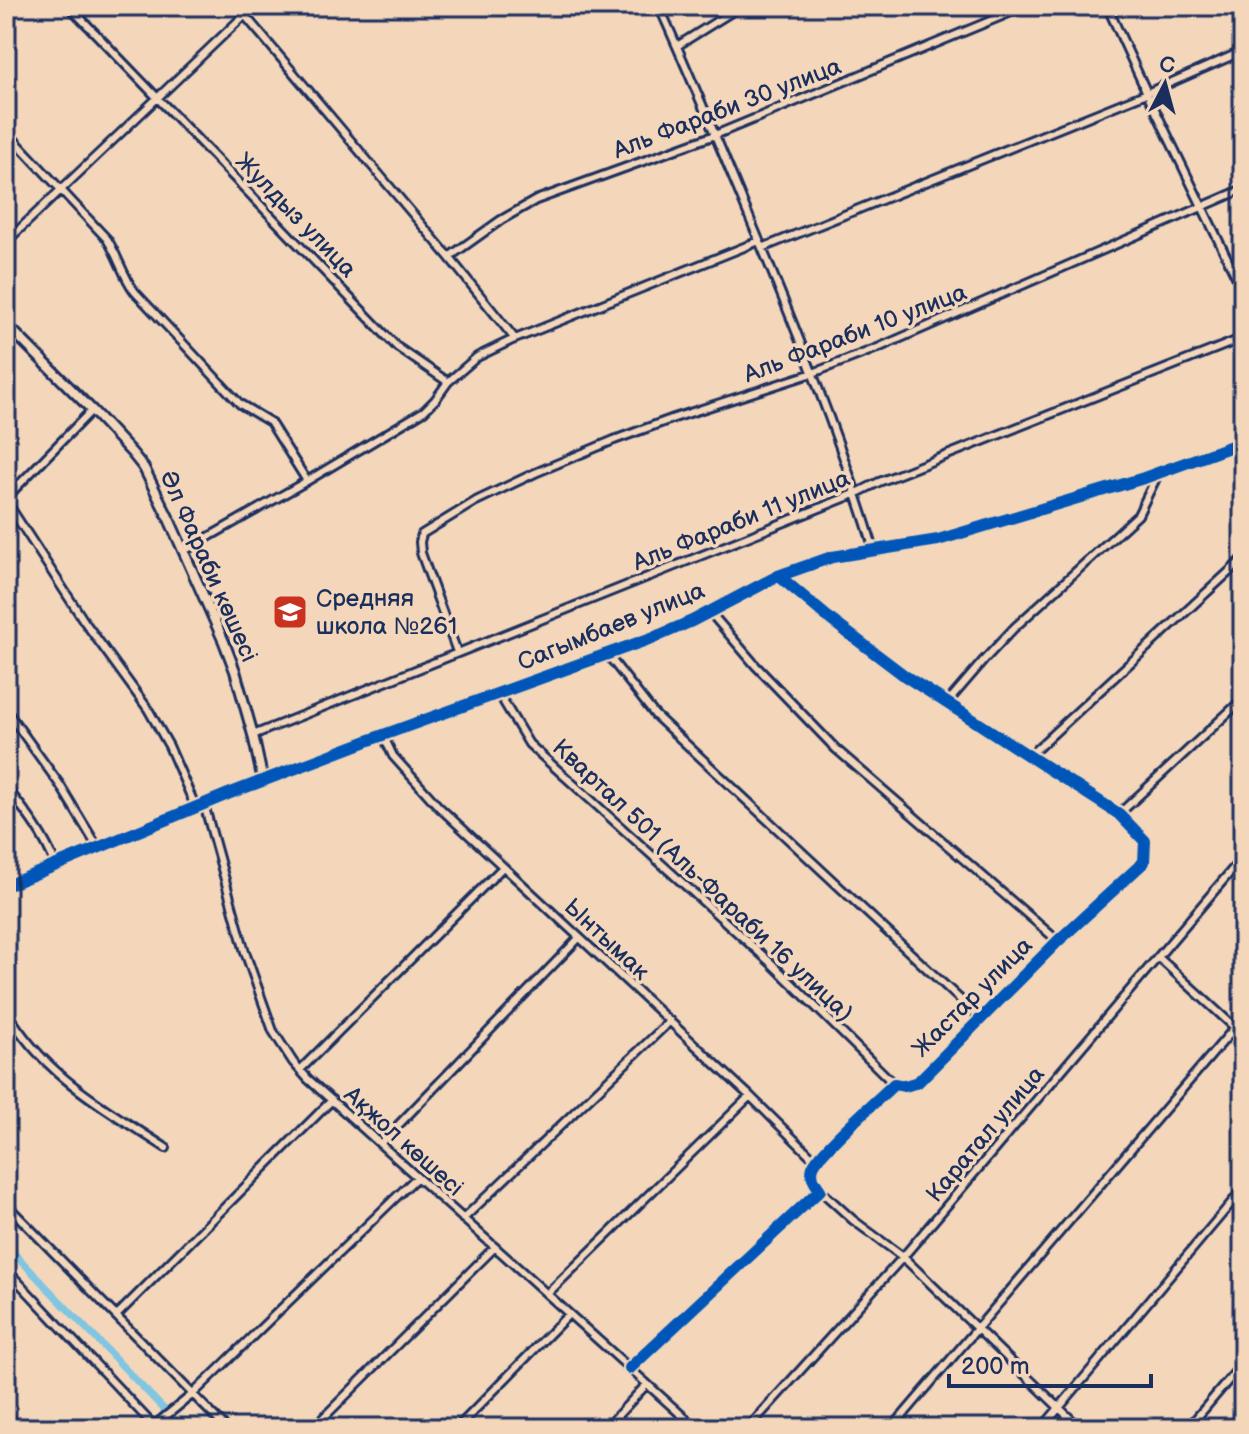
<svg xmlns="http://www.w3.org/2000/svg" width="1249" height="1434" font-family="'Balsamiq Sans',sans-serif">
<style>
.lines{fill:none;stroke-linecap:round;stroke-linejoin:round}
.canal{stroke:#80c5e1;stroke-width:7}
.minor-casing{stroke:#1b2f5e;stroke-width:12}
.tertiary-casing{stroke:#1b2f5e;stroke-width:14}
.minor{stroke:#f4d7ba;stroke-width:6}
.tertiary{stroke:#f4d7ba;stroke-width:8}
.cycleway-casing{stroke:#f4d7ba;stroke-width:17}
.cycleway{stroke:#0057b8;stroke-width:12}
.labels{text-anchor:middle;stroke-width:7;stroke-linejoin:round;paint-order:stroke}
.street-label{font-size:24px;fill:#1b2f5e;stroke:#f4d7ba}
.poi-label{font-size:24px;fill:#1b2f5e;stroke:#f4d7ba;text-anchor:start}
</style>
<rect width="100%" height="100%" fill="#f4d7ba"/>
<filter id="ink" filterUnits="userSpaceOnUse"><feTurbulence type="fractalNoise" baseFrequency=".0125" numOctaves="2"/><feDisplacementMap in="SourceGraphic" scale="16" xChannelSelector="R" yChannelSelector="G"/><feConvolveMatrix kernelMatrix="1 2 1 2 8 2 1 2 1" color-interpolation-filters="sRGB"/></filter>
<g filter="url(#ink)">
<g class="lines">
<path class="canal" d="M6,1245L182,1428"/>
<defs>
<path id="minor" d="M69,6L397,347L448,382L477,357L510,341L759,241
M237,6L449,257L515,339
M659,6C690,75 719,144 748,214C794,324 839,435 874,550
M1107,6L1147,93L1243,291
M677,46L741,6
M6,131L107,239C118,256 123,276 135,292L240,404L270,422L307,481
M6,242L254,6
M762,248L1147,93L1243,51
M449,257L501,220L536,200L715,135L1026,6
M6,498L92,410
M6,501L84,621L148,709L169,746L196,808
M184,551L307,481L424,411L435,400L448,382
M710,612L756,666L836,749L1058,941
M457,652L421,553L420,542L422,534L476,501L535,473L614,440L674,418L813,373L880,347L1243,189
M607,654L655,715L981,1019
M499,694L529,744L771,963L894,1084
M947,703L984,660L1014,628L1138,515L1159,472
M6,710L60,785L98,848
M253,735C454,653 656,575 857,493L879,482L1243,338
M383,735L393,756L439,807L750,1096L816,1161
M1029,756L1243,559
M6,787C26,812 45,836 56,866
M204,804L245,952L273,1031L293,1062L308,1079L696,1428
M1119,814L1243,699
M1158,957L1243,1035
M6,1010C44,1076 105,1108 166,1148
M300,1070L503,867
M380,1144L579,938
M820,1190L853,1220L903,1257L1080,1428
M6,1204L226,1428
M463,1219L670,1021
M6,1269L154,1426
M547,1294L750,1096
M116,1316L332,1100
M630,1368L820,1190C815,1183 810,1176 813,1167C818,1152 879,1099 894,1084L905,1086L918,1082L1058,941L1144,862L1145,841L1119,814L905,676L831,620L779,576
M6,1415L19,1428
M151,1428L193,1394L417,1177
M313,1428L495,1247
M457,1428L569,1314
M606,1428L647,1384
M748,1428L903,1257L1243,857
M892,1428L1243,1018
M1042,1428L1243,1189
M1188,1428L1243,1363"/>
<path id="tertiary" d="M6,324L92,410L132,453L144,468L169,519L224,642L235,671L253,735L263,781
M6,886L228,794L383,735L660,635L692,621L778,576L832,557L938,540L1144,478L1243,442"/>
</defs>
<use href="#minor" class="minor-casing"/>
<use href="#tertiary" class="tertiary-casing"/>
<use href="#minor" class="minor"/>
<use href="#tertiary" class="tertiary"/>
<defs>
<path id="cycleway" d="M6,886L228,794L383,735L660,635L692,621L778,576L832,557L938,540L1144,478L1243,442
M630,1368L820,1190C815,1183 810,1176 813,1167C818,1152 879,1099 894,1084L905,1086L918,1082L1058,941L1144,862L1145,841L1119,814L905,676L831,620L779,576"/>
</defs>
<use href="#cycleway" class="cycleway-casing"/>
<use href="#cycleway" class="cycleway"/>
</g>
</g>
<defs>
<symbol id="school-square" viewBox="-11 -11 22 22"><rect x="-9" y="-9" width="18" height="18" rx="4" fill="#c8321e" stroke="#f4d7ba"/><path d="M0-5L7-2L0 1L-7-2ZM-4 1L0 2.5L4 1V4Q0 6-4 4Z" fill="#fff"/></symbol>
</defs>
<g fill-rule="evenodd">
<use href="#school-square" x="270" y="592" width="40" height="40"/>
</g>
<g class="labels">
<g class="street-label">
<text transform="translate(727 108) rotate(-21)" y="8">Аль Фараби 30 улица</text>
<text transform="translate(296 215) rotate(46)" y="8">Жулдыз улица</text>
<text transform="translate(855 333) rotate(-21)" y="8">Аль Фараби 10 улица</text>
<text transform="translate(741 520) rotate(-22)" y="8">Аль Фараби 11 улица</text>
<text transform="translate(209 566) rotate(66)" y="8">Әл Фараби көшесі</text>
<text transform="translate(611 626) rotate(-22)" y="8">Сагымбаев улица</text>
<text transform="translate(703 880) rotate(43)" y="8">Квартал 501 (Аль-Фараби 16 улица)</text>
<text transform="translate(607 939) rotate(43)" y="8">Ынтымак</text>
<text transform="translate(972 997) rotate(-45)" y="8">Жастар улица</text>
<text transform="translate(985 1134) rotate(-50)" y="8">Каратал улица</text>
<text transform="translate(404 1141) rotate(42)" y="8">Ақжол көшесі</text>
</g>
<g class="poi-label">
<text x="316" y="606">Средняя<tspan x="316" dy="28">школа №261</tspan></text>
</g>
</g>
<rect width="1249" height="1434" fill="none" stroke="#f4d7ba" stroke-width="32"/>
<rect x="16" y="16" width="1217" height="1402" fill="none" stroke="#1b2f5e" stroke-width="3" filter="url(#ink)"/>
<g transform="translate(1165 84) rotate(6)" stroke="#f4d7ba" stroke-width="6" paint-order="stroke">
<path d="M0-6L14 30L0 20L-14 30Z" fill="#1b2f5e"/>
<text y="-12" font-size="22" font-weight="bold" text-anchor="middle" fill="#1b2f5e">С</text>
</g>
<path d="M949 1374v12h202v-12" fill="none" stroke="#1b2f5e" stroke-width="4"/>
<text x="961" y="1374" font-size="24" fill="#1b2f5e" stroke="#f4d7ba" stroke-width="6" paint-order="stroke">200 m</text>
</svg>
